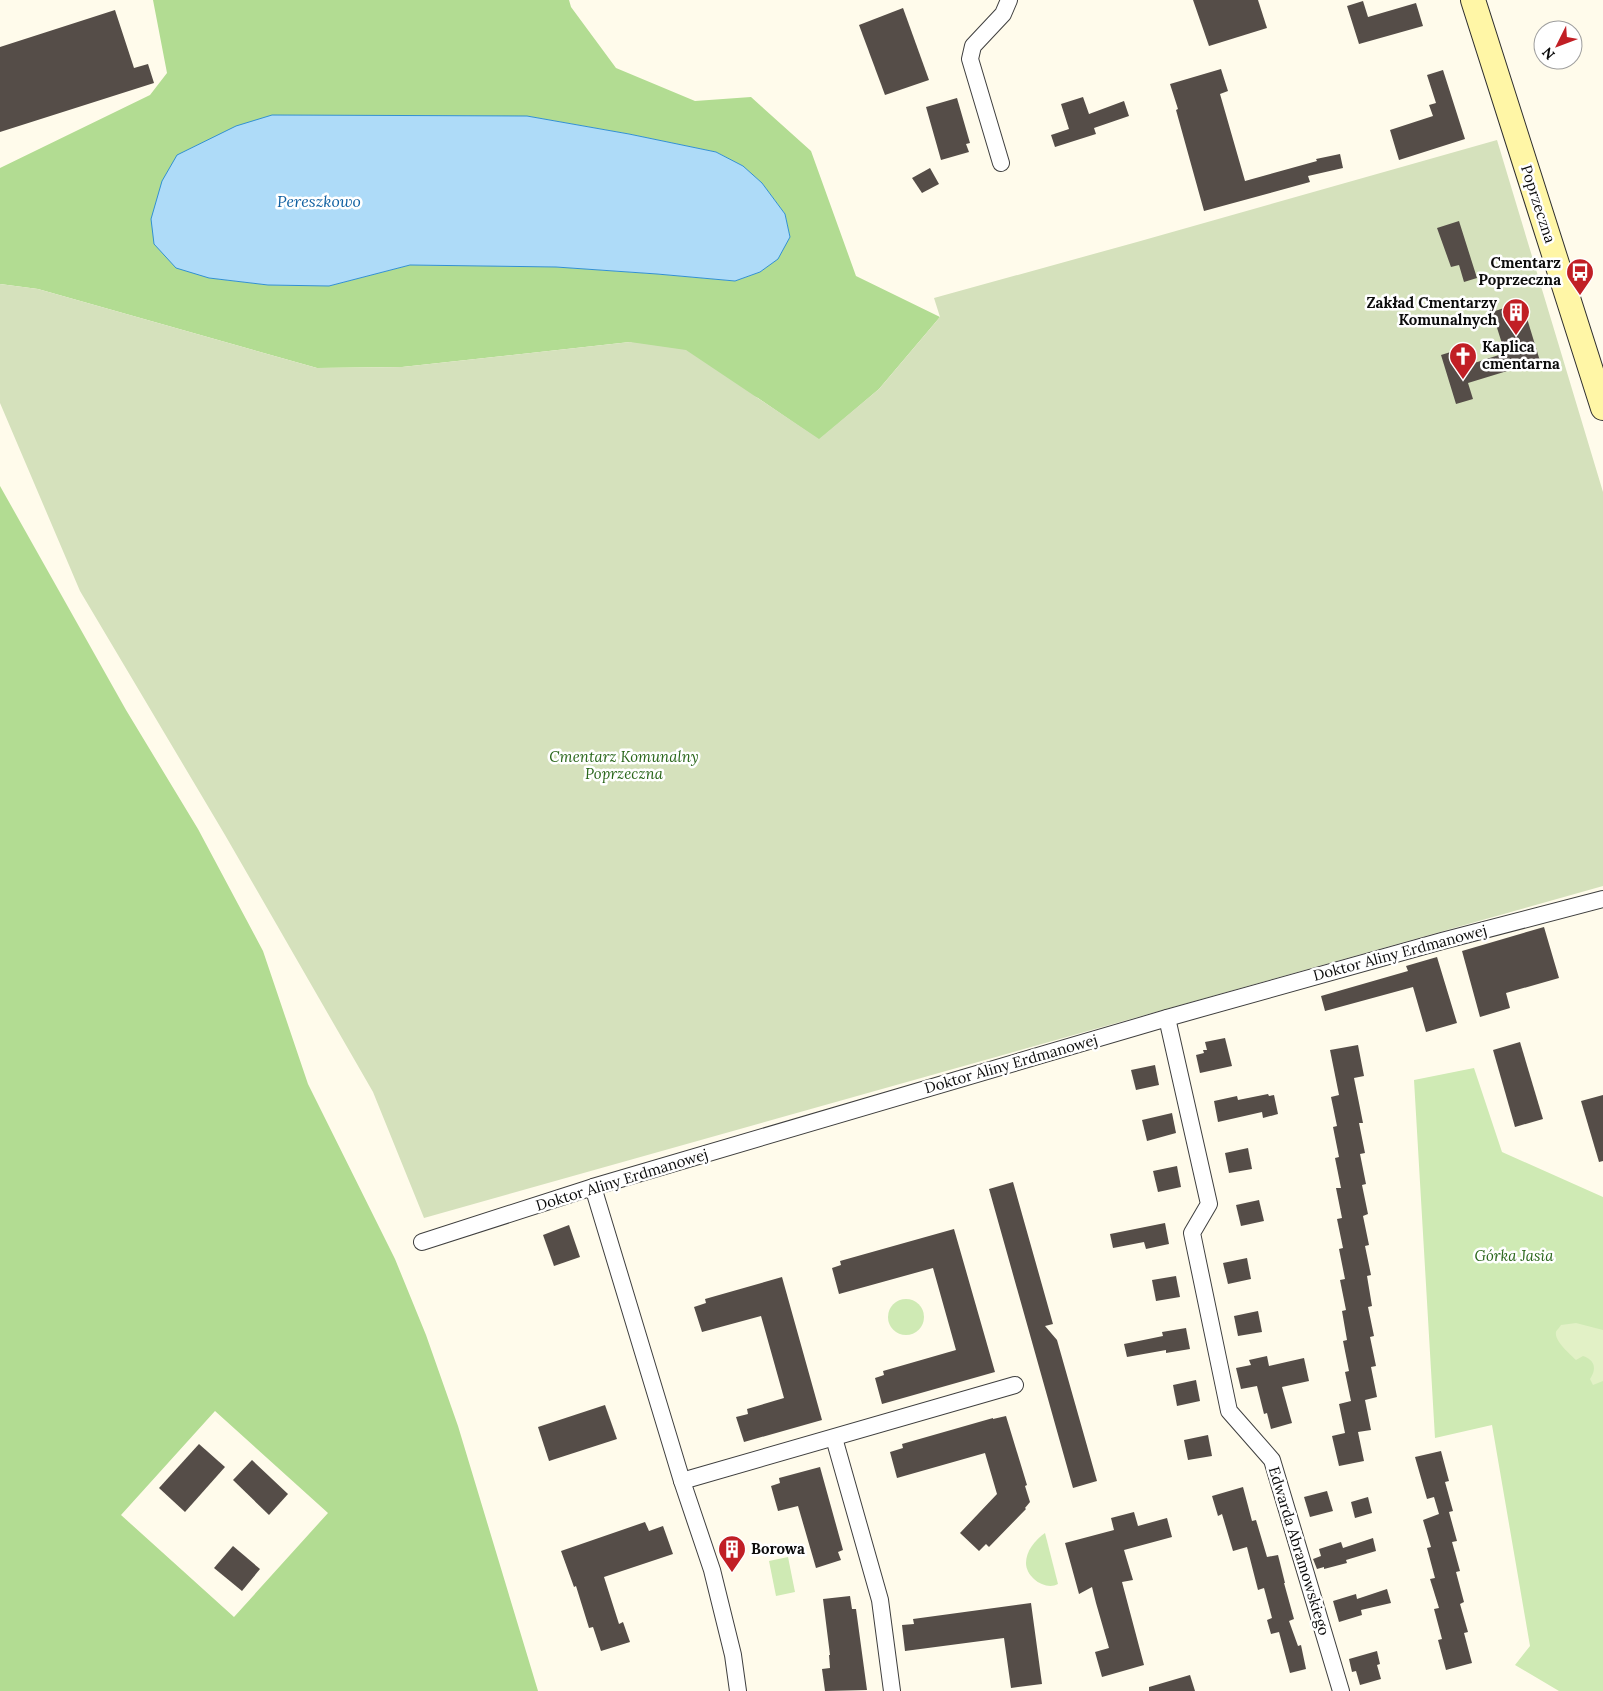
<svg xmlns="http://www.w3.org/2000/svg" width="1603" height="1691" font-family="Lora,serif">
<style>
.green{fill:#cfeab4}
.forest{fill:#b2dc92;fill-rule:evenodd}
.cemetery{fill:#d5e1bc}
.pitch{fill:#e2f1c6}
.water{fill:#aedbf8;stroke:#3290d2}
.building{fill:#554d48}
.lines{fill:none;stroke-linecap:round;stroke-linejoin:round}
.street-casing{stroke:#3f3f3f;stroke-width:18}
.secondary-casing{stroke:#2e2e2e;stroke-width:26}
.street{stroke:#fff;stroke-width:16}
.secondary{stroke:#fff6a6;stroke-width:24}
.labels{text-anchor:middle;stroke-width:5;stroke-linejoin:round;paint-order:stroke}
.street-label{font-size:15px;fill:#0c0c0c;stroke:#fff}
.poi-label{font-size:15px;font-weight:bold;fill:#0c0c0c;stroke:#fff;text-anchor:end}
.park-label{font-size:15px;font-style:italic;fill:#29661a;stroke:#fff}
.water-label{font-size:16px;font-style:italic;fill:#1161a2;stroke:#fff}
</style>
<rect width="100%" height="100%" fill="#fffbeb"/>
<g class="green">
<polygon points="1474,1068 1502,1152 1603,1197 1603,1691 1559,1691 1515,1665 1530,1646 1492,1425 1435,1438 1414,1080"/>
<circle cx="906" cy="1317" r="18"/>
<path d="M1045 1533 1058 1584C1046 1591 1026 1578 1026 1563 1026 1551 1035 1540 1045 1533Z"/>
<polygon points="788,1557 795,1592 776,1596 769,1561"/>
</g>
<g class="forest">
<path d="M153 0H569L571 7 616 68 695 101 751 97 811 151 856 276 940 317 879 389 819 440 758 398 630 342 402 367 317 368 38 289 0 284V168L150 95 167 73ZM272 115 527 116 629 134 716 152 743 166 762 183 785 214 790 237 777 259 760 272 735 281 657 274 556 267 410 265 329 286 268 285 209 278Z"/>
<path d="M0 486 126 710 198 829 263 951 308 1084 395 1259 426 1335 458 1426 538 1691H0ZM215 1411 328 1513 234 1617 121 1515Z"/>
</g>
<polygon class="cemetery" points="1497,140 1603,492 1603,886 424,1218 373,1092 225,835 80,591 0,403 0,284 38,289 317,368 402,367 630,342 686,350 819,439 879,389 940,317 934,298 1137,242"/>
<path class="pitch" d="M1576 1323 1603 1330V1381L1593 1385 1590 1379C1597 1369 1595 1360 1583 1356L1576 1360C1571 1355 1554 1341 1556 1332 1556 1331 1560 1327 1561 1325Z"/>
<polygon class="water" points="272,115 527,116 629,134 716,152 743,166 762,183 785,214 790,237 778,259 760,272 735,281 657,274 556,267 410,265 329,286 268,285 209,278 176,268 154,244 151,219 162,181 177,155 236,126"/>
<g class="building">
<polygon points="1193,0 1258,0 1267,28 1209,46"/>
<polygon points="1363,1 1368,17 1416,3 1423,26 1359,44 1347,6"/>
<polygon points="903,8 929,80 885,95 859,25"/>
<polygon points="115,10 134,68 148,64 154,83 0,132 0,47"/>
<polygon points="1221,69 1228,91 1220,94 1245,181 1317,161 1316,159 1340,154 1343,168 1308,176 1310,182 1204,211 1176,110 1178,109 1170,84"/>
<polygon points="1443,70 1465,139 1399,160 1390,130 1433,116 1429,105 1436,103 1427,75"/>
<polygon points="1083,97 1089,114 1124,101 1129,116 1094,128 1096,134 1055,147 1051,135 1069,129 1061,104"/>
<polygon points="957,98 970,143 966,144 969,152 941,160 926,107"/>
<polygon points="930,168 939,184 922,193 912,178"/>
<polygon points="1459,221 1477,278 1464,282 1459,265 1451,267 1437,228"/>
<polygon points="1522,302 1540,361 1468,383 1473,399 1456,404 1441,355 1457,350 1462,367 1505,353 1492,312"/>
<polygon points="1544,927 1559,978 1506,993 1510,1008 1480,1017 1462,951"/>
<polygon points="1437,957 1457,1023 1426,1032 1413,987 1325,1011 1321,996 1408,971 1406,966"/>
<polygon points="1225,1038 1232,1066 1200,1073 1196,1055 1204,1053 1203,1050 1207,1050 1205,1042"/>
<polygon points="1520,1042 1543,1119 1515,1127 1493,1050"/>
<polygon points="1358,1045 1364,1076 1354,1078 1363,1123 1359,1123 1365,1153 1360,1154 1366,1184 1362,1185 1368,1214 1363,1216 1369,1245 1365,1246 1371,1275 1367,1276 1372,1306 1368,1307 1374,1336 1370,1337 1376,1366 1371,1367 1377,1397 1365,1400 1371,1430 1358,1432 1364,1461 1339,1466 1332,1436 1345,1433 1339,1404 1351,1401 1345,1372 1349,1371 1343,1341 1347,1340 1342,1311 1346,1310 1340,1280 1345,1279 1339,1249 1343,1248 1337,1219 1342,1218 1336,1188 1341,1188 1335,1158 1339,1157 1333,1127 1337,1126 1331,1097 1339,1095 1330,1050"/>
<polygon points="1155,1065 1159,1085 1136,1090 1131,1070"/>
<polygon points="1268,1094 1269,1096 1274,1095 1278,1114 1263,1118 1262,1112 1218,1122 1214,1101 1237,1096 1238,1100"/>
<polygon points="1603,1095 1603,1161 1599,1162 1581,1101"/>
<polygon points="1172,1113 1176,1133 1147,1141 1142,1120"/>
<polygon points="1248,1148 1252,1169 1229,1173 1225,1153"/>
<polygon points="1177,1166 1181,1187 1158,1192 1153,1171"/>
<polygon points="1013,1182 1053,1324 1045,1326 1057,1340 1097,1481 1073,1488 989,1189"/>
<polygon points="1259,1200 1264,1221 1241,1226 1236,1205"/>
<polygon points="1165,1223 1169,1244 1146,1249 1144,1242 1113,1248 1110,1234"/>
<polygon points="569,1225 580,1257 554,1266 543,1235"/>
<polygon points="954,1229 995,1372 882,1404 875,1378 884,1375 883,1371 956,1350 933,1268 839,1294 832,1268 841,1265 840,1261"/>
<polygon points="1247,1258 1251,1279 1228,1284 1223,1263"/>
<polygon points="1176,1276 1180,1297 1156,1301 1152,1280"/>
<polygon points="782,1277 822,1420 744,1442 736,1417 748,1414 747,1409 784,1398 761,1316 702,1332 694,1307 706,1303 705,1299"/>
<polygon points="1258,1311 1262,1332 1238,1336 1234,1316"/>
<polygon points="1186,1328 1190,1349 1166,1353 1166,1350 1127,1357 1124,1344 1163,1336 1162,1332"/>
<polygon points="1267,1356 1269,1366 1304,1358 1309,1381 1282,1387 1292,1423 1271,1429 1267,1413 1264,1414 1257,1386 1241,1389 1236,1368 1251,1365 1249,1360"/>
<polygon points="1196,1380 1200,1401 1177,1406 1173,1385"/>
<polygon points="605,1405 617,1439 549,1461 538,1427"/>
<polygon points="1006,1416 1027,1485 1025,1486 1030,1502 1025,1508 1026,1509 989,1547 986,1544 979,1551 960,1533 997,1494 985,1453 897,1478 890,1452 903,1448 902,1444 993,1418 993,1419"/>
<polygon points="1208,1435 1212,1456 1188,1460 1184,1440"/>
<polygon points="199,1444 225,1467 185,1512 159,1488"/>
<polygon points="1441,1451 1449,1481 1445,1482 1453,1511 1449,1512 1457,1541 1452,1542 1460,1571 1456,1572 1464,1602 1460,1604 1468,1632 1464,1633 1472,1663 1446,1670 1438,1640 1442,1639 1434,1609 1439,1608 1430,1579 1435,1578 1427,1548 1431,1547 1423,1520 1439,1514 1434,1497 1427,1499 1415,1457"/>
<polygon points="252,1460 288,1494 269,1515 233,1480"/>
<polygon points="820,1467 843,1550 838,1552 841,1560 816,1568 798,1506 778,1511 771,1486 780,1483 779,1478"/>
<polygon points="1243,1487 1252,1521 1256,1520 1267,1557 1278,1555 1285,1583 1284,1583 1294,1619 1289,1621 1298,1646 1301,1645 1306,1669 1290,1673 1279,1632 1271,1634 1267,1620 1272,1618 1264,1588 1258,1590 1247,1547 1233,1551 1222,1514 1218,1516 1212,1496"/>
<polygon points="1327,1491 1333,1511 1310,1517 1304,1497"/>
<polygon points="1368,1497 1372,1513 1355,1518 1351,1502"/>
<polygon points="1134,1512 1138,1526 1167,1518 1172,1537 1124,1550 1133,1580 1122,1582 1144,1665 1102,1677 1095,1652 1109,1648 1096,1603 1092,1587 1079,1594 1065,1543 1114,1530 1111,1518"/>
<polygon points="645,1522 649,1531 663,1526 673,1554 604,1577 619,1624 623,1622 630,1642 601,1651 593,1627 589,1628 576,1586 574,1587 561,1551"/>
<polygon points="1373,1538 1376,1551 1346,1560 1347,1563 1324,1569 1324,1567 1317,1569 1313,1559 1321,1556 1319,1549 1341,1542 1343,1548"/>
<polygon points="233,1546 260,1569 242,1591 214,1568"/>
<polygon points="1387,1589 1391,1603 1361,1610 1362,1615 1339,1622 1333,1601 1356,1594 1357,1599"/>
<polygon points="850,1596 852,1609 856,1609 867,1690 825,1691 822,1669 830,1668 829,1655 830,1655 823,1599"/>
<polygon points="1031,1603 1042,1684 1011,1688 1004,1638 905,1651 902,1625 914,1624 913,1619"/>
<polygon points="1377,1651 1380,1664 1377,1665 1381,1679 1360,1685 1356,1671 1352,1672 1349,1659"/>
<polygon points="1190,1675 1195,1691 1149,1691 1149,1687"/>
</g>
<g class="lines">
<g class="street-casing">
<g id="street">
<polyline points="1001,163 970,59 973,46 1003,14 1009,0"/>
<polyline points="1167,1018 1209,1204 1192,1233 1229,1411 1272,1460 1341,1691"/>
<polyline points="593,1187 682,1481 712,1570 733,1655 738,1691"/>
<polyline points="422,1242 593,1187 1167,1018 1442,941 1603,899"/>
<polyline points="834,1438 880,1600 892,1691"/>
<polyline points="682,1481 1015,1385"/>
</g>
</g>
<g class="secondary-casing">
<polyline id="secondary" points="1473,0 1603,408"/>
</g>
<use href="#street" class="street"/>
<use href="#secondary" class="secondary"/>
</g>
<defs>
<g id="bus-pin" transform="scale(1.4375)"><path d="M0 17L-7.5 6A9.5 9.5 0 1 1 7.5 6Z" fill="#c11f25" stroke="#fff"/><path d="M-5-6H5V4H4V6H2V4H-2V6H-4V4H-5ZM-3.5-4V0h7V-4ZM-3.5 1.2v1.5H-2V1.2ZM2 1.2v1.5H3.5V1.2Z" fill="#fff"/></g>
<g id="building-pin" transform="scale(1.4375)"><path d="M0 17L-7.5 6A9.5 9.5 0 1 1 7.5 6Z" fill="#c11f25" stroke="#fff"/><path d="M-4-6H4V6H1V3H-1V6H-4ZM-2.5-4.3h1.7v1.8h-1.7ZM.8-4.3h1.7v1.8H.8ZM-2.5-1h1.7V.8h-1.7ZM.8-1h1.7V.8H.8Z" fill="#fff"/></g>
<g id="church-pin" transform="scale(1.4375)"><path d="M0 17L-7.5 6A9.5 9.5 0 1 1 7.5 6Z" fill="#c11f25" stroke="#fff"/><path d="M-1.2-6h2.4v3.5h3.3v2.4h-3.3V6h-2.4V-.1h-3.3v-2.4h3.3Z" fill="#fff"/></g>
</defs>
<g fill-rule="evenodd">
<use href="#bus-pin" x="1580" y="272"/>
<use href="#building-pin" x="1516" y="312"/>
<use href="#church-pin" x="1463" y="356"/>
<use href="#building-pin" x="732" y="1549"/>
</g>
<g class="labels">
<g class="street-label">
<text transform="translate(1538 204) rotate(72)" y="5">Poprzeczna</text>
<text transform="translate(1400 953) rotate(-15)" y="5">Doktor Aliny Erdmanowej</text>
<text transform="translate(1011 1064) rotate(-16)" y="5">Doktor Aliny Erdmanowej</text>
<text transform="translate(622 1180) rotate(-17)" y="5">Doktor Aliny Erdmanowej</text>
<text transform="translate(1299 1551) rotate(73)" y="5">Edwarda Abramowskiego</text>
</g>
<g class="poi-label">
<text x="1561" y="268">Cmentarz<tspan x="1561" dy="17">Poprzeczna</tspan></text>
<text x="1497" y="308">Zakład Cmentarzy<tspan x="1497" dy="17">Komunalnych</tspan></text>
<text x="1482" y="352" text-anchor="start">Kaplica<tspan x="1482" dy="17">cmentarna</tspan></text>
<text x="751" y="1554" text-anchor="start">Borowa</text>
</g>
<g class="park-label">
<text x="624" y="762">Cmentarz Komunalny<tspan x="624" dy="17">Poprzeczna</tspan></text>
<text x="1514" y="1261">Górka Jasia</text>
</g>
<g class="water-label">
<text x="319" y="207">Pereszkowo</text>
</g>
</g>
<g transform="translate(1558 45) rotate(228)"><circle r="24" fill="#ffffff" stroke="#9e9e9e"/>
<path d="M0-4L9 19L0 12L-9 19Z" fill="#c11f25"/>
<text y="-8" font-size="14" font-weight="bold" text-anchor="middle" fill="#0c0c0c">N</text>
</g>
</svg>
